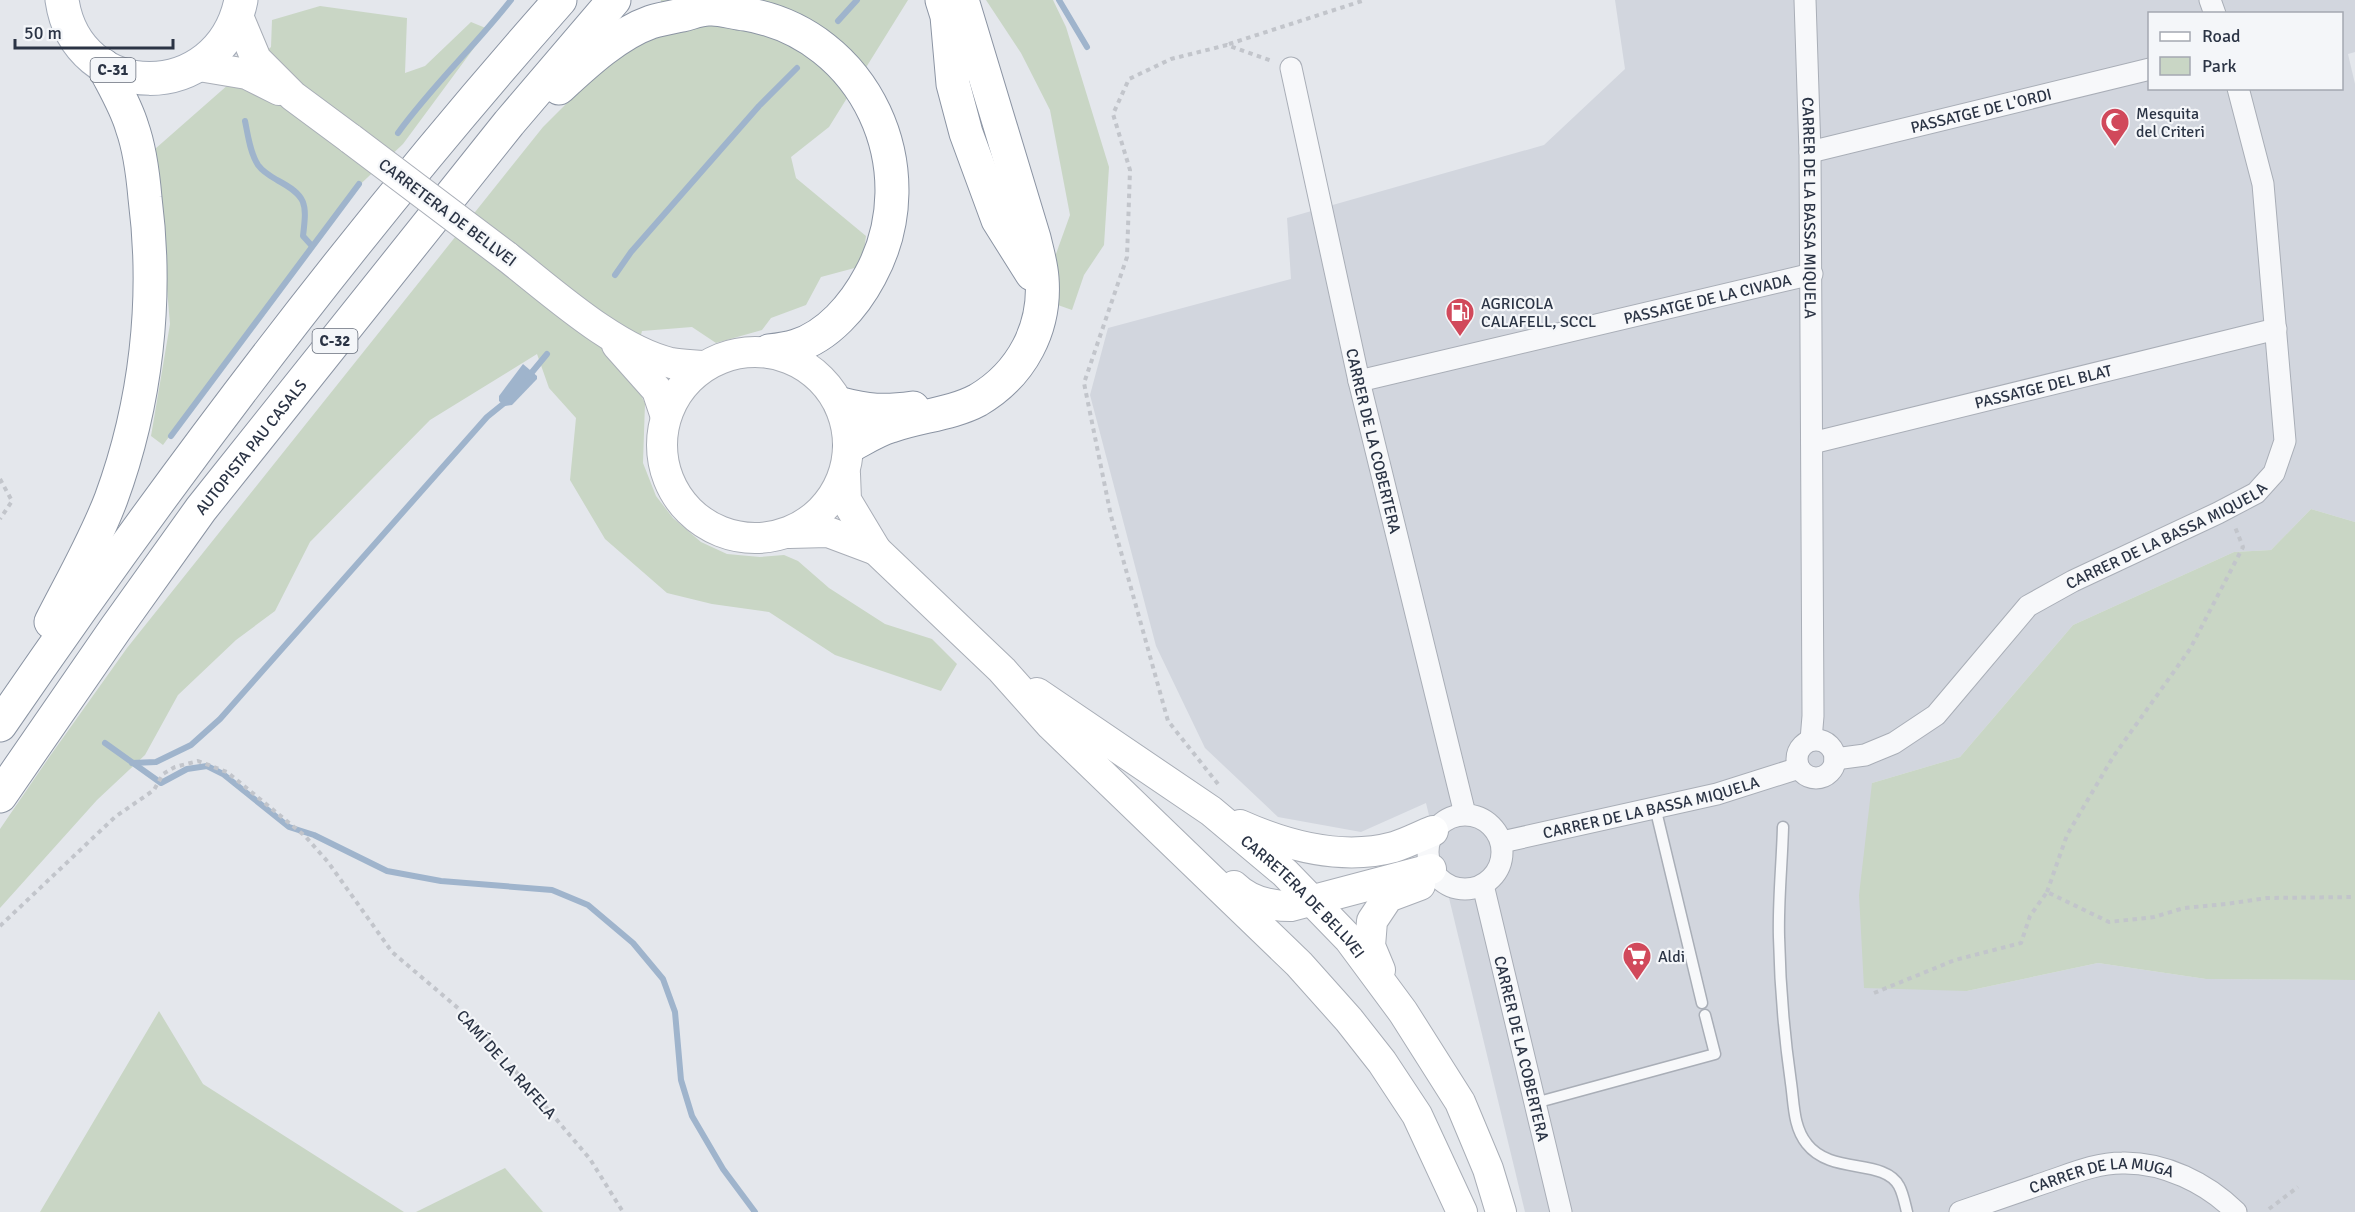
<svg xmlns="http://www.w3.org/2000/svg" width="2355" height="1212" font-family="Signika,sans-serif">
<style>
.built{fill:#d2d6de;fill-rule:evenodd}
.green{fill:#c9d6c5}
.water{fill:#9fb4cc}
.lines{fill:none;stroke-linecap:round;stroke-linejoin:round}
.stream{stroke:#9fb4cc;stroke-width:6}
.lane-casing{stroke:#a9aeb7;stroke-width:13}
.street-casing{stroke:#a9aeb7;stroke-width:23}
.secondary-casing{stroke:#a9aeb7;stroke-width:32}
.primary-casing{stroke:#a3abb8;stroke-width:35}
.highway-casing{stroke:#8b94a3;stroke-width:35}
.path{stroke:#c2c5cb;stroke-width:4;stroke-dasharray:4.5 4.5;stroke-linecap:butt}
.lane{stroke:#f7f8fa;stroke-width:10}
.street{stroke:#f7f8fa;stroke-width:21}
.secondary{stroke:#fff;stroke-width:30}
.primary{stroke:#fff;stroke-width:33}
.highway{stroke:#fff;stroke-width:33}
.secondary-bridge-casing{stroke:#a9aeb7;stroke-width:32;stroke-linecap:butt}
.secondary-bridge{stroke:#fff;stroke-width:30}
.labels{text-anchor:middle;stroke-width:4.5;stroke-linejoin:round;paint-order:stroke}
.shield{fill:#f4f6f9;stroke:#676e7b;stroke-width:1.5}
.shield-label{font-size:15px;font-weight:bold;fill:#2b3445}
.street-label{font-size:16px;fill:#2b3445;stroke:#f4f6f9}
.poi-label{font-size:16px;fill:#2b3445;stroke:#f4f6f9;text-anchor:start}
</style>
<rect width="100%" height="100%" fill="#e4e7ec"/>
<path class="built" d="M1615 0H2355V52L2348 54 2355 84V522L2311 509 2271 550 2234 552 2073 625 1960 757 1872 783 1967 991 2098 963 2206 979 2355 980V1212H1525L1426 803 1361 832 1278 817 1205 748 1156 646 1090 395 1108 328 1291 279 1287 218 1544 145 1625 69ZM2150 14H2342V88H2150Z"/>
<g class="green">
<polygon points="661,0 908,0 829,127 791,157 796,178 866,236 862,266 821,277 806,305 771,318 762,330 716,343 692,327 642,331 630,375 645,403 643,463 656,496 673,518 701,542 727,554 760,557 784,555 798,561 829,588 885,624 932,639 957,664 941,691 835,655 769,612 712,604 667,593 605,539 570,480 576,418 549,388 537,354 430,420 310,542 275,611 236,640 178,695 145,755 97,800 0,908 0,829 50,756 127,648 543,127 586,84 625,51 657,36"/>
<polygon points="986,0 1053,0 1066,27 1109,167 1104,245 1084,275 1072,310 1055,304 1052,265 1070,215 1050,110 1021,53"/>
<polygon points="320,6 407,18 405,73 425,66 471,22 488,29 403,144 350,194 241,338 163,445 151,436 170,324 155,149 271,47 272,20"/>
<polygon points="2311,509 2355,522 2355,980 2206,979 2098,963 1967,991 1864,988 1859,895 1872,783 1960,757 2073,625 2234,552 2271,550"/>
<polygon points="159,1011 203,1084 404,1212 40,1212"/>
<polygon points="505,1168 543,1212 416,1212"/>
</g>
<polygon class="water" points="523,364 537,376 537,379 512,405 505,406 499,401 499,396"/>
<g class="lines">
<g class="stream">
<polyline points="1059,0 1087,47"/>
<polyline points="838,21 857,0"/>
<path d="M245 121C248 135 250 153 258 165 263 172 270 176 277 180 307 196 307 203 303 236L312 246"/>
<path d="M398 133C432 86 475 46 511 0"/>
<polyline points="615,275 631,252 759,106 797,68"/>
<polyline points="528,377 547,354"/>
<polyline points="171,436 359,184"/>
<polyline points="105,743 161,783 187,769 207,766 223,774 289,827 314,835 387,871 441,881 552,890 588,905 633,943 663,979 675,1012 681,1080 692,1116 723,1169 755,1212"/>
<polyline points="132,763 156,762 191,745 220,719 487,417 508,400"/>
</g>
<g class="lane-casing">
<g id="lane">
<polyline points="1655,807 1702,1003"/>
<path d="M1783 827C1782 864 1778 901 1779 937 1780 986 1784 1034 1791 1083 1794 1103 1793 1127 1807 1144 1831 1175 1884 1158 1899 1186 1903 1193 1905 1204 1907 1212"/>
<polyline points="1535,1103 1715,1054 1705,1015"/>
</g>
</g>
<g class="street-casing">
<g id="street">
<path id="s1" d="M1805 0 1810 152 1813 716 1811 740"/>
<polyline points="2210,0 2215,14"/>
<path id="s2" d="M1291 68 1359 381 1465 814"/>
<path id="s3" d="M1810 152 2150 69"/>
<path id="s4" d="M1359 381 1812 274"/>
<path id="s5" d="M1812 443 2276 329"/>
<circle cx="1816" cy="759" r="19"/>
<path id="s6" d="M1835 759 1865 755 1894 743 1936 715 2028 606 2073 581 2218 513 2256 493 2274 473 2285 441 2263 184 2238 88"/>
<circle cx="1465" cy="852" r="37"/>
<path id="s7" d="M1502 842 1717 794 1799 768"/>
<path id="s8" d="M1483 885 1561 1212"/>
<path id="s9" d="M1960 1212C1989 1202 2018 1192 2047 1182 2071 1174 2096 1163 2122 1163 2164 1162 2207 1183 2236 1212"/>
</g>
</g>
<g class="secondary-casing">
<g id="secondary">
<polyline points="238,16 256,59 293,96 351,139"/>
<polyline points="199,66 247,74 279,90"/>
<path d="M506 256C551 291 615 350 671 363 681 365 692 365 703 366"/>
<polyline points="617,345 657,390 665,414"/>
<circle cx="755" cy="445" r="93"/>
<polyline points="845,474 846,500 876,550 1002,670 1051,725 1299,964 1349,1020 1382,1062 1417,1115 1462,1212"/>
<polyline points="789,533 828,532 876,550"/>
<path id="s10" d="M1037 693 1211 811 1285 873 1349 939 1403 1012 1460 1102 1488 1169 1501 1212"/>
<path d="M1240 825C1287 846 1342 861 1394 847 1407 843 1420 836 1433 831"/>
<path d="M1234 886C1250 902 1270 906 1291 906L1431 869"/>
<polyline points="1380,970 1370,946 1372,921 1388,897 1420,885"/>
</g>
</g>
<g class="primary-casing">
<path id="primary" d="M62 0C77 104 220 105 241 0"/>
</g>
<g class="highway-casing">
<g id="highway">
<polyline points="942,0 947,16 953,84 966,133 998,220 1032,274"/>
<path d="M559 88C585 64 617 34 651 22 661 19 672 17 682 15 691 13 700 9 709 9 720 8 733 13 745 14 866 34 928 170 870 276 854 306 828 336 796 346 787 349 778 350 769 351"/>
<path d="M841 404C867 411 885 412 913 408"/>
<path d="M850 446C863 439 877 430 891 426 919 416 952 414 978 400 1022 374 1046 328 1042 278 1041 264 1037 251 1034 238L962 0"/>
<path d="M51 622C72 581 95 541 111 499 146 404 158 299 145 198 143 175 140 149 132 127 126 106 113 85 103 65"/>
<path d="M0 725C173 473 358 228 560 0"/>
<path id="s11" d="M0 796 116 628 201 509 509 123 614 0"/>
</g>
</g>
<g class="path">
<polyline points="1229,44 1365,0"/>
<polyline points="0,479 12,501 0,519"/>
<polyline points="1218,784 1168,721 1111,516 1084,383 1127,257 1130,170 1113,114 1129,79 1171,59 1227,45 1272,61"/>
<polyline points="2047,892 2067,835 2113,757 2190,649 2243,547 2235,527"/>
<polyline points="0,926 115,817 154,790 163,774 175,767 198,761 227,772 305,836 328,862 392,952 472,1020 590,1159 623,1212"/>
<polyline points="1874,993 1955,960 2021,943 2030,916 2047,892 2109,922 2154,917 2184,908 2226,904 2267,898 2355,897"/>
<polyline points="2269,1209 2298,1187"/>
</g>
<use href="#lane" class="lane"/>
<use href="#street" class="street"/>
<use href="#secondary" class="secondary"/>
<use href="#primary" class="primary"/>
<use href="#highway" class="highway"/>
<g class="secondary-bridge-casing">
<polyline id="secondary-bridge" points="351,139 506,256"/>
</g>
<use href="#secondary-bridge" class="secondary-bridge"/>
</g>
<defs>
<g id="mosque-pin" transform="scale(1.5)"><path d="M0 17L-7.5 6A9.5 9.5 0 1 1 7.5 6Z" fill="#d1495b" stroke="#f4f6f9"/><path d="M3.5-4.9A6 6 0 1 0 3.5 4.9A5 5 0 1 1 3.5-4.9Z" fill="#fff"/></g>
<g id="fuel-pin" transform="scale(1.5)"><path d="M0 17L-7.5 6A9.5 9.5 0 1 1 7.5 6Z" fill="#d1495b" stroke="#f4f6f9"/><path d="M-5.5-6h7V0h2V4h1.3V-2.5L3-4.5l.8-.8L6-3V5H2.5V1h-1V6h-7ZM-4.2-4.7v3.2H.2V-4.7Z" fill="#fff"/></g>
<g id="supermarket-pin" transform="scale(1.5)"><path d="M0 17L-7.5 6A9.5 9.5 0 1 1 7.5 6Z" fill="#d1495b" stroke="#f4f6f9"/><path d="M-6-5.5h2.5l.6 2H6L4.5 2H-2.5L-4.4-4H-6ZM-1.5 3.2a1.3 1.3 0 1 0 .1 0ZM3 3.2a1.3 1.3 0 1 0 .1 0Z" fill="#fff"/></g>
</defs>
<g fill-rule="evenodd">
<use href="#mosque-pin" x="2115" y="122"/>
<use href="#fuel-pin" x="1460" y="312"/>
<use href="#supermarket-pin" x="1637" y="956"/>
</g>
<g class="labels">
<g class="shield">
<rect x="90.5" y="58" width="45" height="24" rx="4.5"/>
<rect x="312.5" y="329" width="45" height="24" rx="4.5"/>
</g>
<g class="shield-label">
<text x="113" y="75">C-31</text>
<text x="335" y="346">C-32</text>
</g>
<g class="street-label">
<text dy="6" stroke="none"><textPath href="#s3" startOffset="176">PASSATGE DE L'ORDI</textPath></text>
<text dy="6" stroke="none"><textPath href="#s1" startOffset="208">CARRER DE LA BASSA MIQUELA</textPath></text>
<text transform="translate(448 212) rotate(37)" y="6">CARRETERA DE BELLVEI</text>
<text dy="6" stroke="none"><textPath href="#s4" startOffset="358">PASSATGE DE LA CIVADA</textPath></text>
<text dy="6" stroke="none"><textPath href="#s5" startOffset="238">PASSATGE DEL BLAT</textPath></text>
<text dy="6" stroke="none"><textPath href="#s2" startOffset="382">CARRER DE LA COBERTERA</textPath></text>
<text dy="6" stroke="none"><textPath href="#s11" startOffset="430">AUTOPISTA PAU CASALS</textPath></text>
<text dy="6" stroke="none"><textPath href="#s6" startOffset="410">CARRER DE LA BASSA MIQUELA</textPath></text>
<text dy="6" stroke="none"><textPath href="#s7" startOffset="153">CARRER DE LA BASSA MIQUELA</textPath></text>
<text dy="6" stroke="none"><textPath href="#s10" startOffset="336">CARRETERA DE BELLVEI</textPath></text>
<text dy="6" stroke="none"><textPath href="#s8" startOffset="168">CARRER DE LA COBERTERA</textPath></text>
<text transform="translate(507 1064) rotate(48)" y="6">CAMÍ DE LA RAFELA</text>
<text dy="6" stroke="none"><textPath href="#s9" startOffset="148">CARRER DE LA MUGA</textPath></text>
</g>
<g class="poi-label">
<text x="2136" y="119">Mesquita<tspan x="2136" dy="18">del Criteri</tspan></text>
<text x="1481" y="309">AGRICOLA<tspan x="1481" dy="18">CALAFELL, SCCL</tspan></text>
<text x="1658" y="962">Aldi</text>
</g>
</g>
<rect x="2148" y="12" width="195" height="78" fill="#f4f6f9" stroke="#a4a8b1" stroke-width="1.5"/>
<rect x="2160" y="32" width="30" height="9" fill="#ffffff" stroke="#a4a8b1" stroke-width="1.5"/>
<text x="2202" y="42" font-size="18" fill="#2b3445">Road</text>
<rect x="2160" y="57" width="30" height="18" fill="#c9d6c5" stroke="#a4a8b1" stroke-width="1.5"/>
<text x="2202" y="72" font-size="18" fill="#2b3445">Park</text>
<path d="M15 39v9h158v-9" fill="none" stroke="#2b3445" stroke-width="3"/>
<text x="24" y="39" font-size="18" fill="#2b3445" stroke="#f4f6f9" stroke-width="4.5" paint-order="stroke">50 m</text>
</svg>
